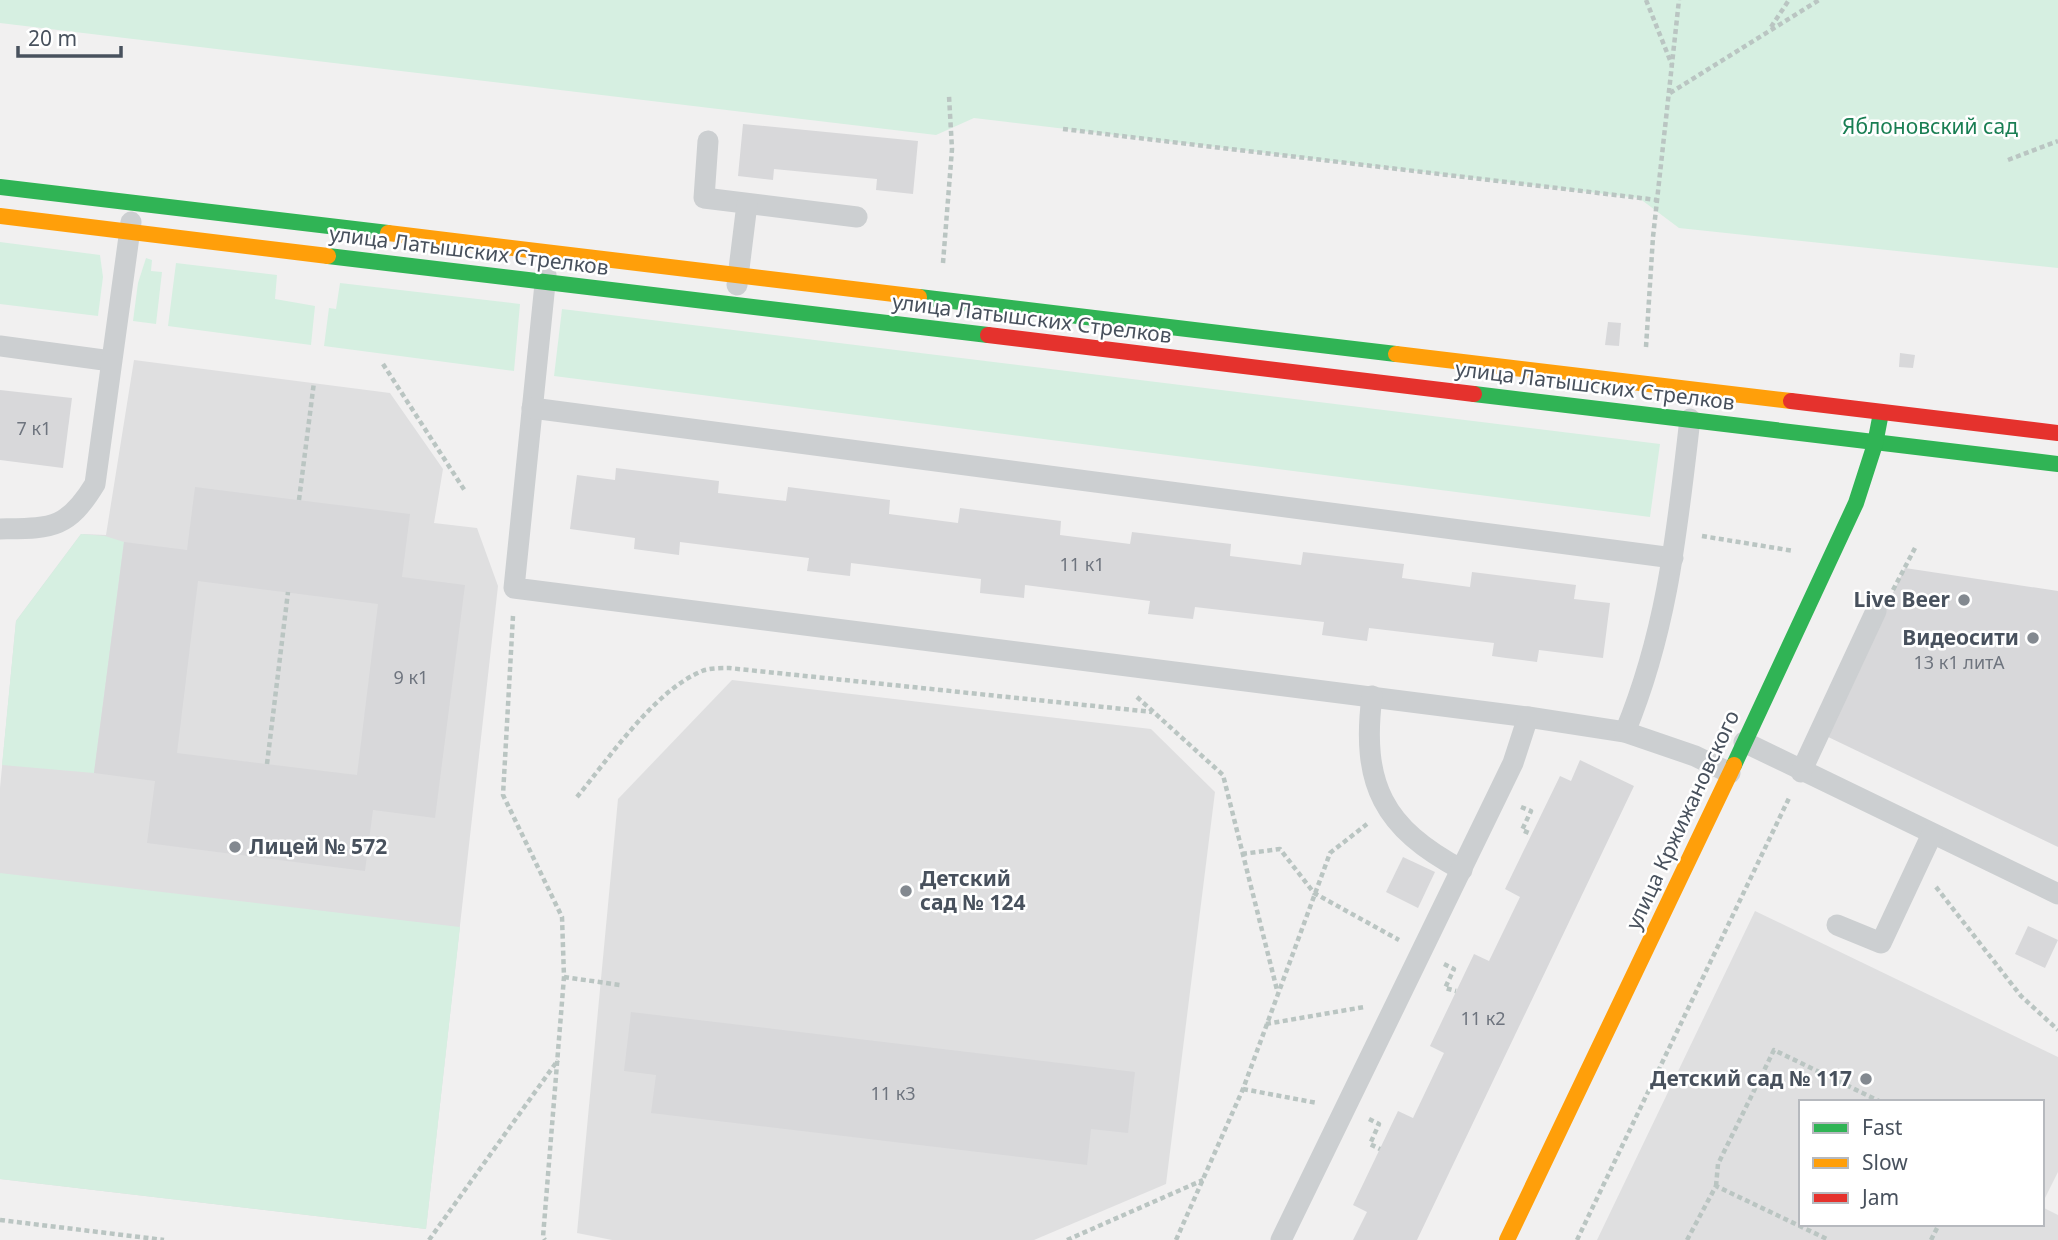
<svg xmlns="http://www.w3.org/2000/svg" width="2058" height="1240" font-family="'Noto Sans',sans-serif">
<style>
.education{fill:#dfdfe0}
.green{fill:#d6efe1}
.building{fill:#d8d8da;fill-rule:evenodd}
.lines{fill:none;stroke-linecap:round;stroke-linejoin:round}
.path{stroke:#bac5c2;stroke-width:4.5;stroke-dasharray:5 3.5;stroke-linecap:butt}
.lane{stroke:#cccfd1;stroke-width:21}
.fast{stroke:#30b455;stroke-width:16}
.slow{stroke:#ff9f0a;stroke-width:16}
.jam{stroke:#e5322d;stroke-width:16}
.poi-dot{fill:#838990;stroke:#fff;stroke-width:2.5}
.labels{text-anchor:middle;stroke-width:5;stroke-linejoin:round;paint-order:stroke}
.number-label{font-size:18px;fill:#6e747e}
.park-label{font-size:21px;fill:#197e53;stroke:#fff}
.street-label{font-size:21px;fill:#48515d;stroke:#fff}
.poi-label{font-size:21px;font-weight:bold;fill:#48515d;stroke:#fff;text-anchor:end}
</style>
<rect width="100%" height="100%" fill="#f1f0f0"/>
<g class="education">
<polygon points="134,360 390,393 443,469 434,523 477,528 498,586 426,1229 0,1179 0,788 16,621 81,534 106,535"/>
<polygon points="732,680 1151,729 1215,792 1166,1184 1034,1240 612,1240 577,1233 618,799"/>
<polygon points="1755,911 2058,1057 2058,1172 2042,1204 2042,1102 1801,1102 1801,1224 2042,1224 2042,1207 2058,1215 2058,1240 1597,1240"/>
</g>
<g class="green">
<polygon points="0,0 2058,0 2058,268 1679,228 1639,198 974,118 936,135 0,23"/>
<polygon points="0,242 100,255 103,277 98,316 0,304"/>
<polygon points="146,258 152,260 151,271 162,272 156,324 133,321 138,283"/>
<polygon points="176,263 277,275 275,299 315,306 311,345 168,326"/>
<polygon points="340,283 520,304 514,371 324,346 329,308 336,309"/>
<polygon points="562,309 1660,444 1650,517 554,376"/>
<polygon points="81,534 105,536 124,542 94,773 2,765 16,621"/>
<polygon points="0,873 460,927 426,1229 0,1179"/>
</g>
<g class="building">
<polygon points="743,124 918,141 913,194 876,190 877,179 774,169 773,180 738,176"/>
<polygon points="1608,322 1621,323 1619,346 1605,345"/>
<polygon points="1900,353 1915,355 1913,368 1899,367"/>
<polygon points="0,390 72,398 63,468 0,460"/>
<polygon points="616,468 719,481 718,493 786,501 788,487 890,500 889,514 958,523 960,508 1061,521 1060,535 1130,544 1132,532 1231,544 1230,556 1301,565 1303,552 1404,564 1402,578 1470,587 1472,572 1576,585 1574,599 1610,603 1603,658 1539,650 1537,662 1506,658 1492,656 1494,643 1369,628 1367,641 1322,635 1324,622 1195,607 1193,619 1148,614 1150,601 1025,585 1024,598 980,593 981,579 851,563 850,576 807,571 809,558 680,542 679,555 634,549 635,538 570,529 577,475 615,480"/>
<path d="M195 487 410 514 402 577 465 585 435 818 373 810 365 871 147 843 155 781 94 773 124 542 187 550ZM198 581 378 604 357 775 177 753Z"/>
<polygon points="1905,568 2058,591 2058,847 1824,735"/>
<polygon points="1580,760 1634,786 1417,1240 1353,1240 1367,1212 1353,1205 1398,1111 1413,1118 1444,1053 1430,1046 1474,954 1489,961 1520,897 1505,889 1560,776 1571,781"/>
<polygon points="1403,857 1435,872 1418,908 1386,892"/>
<polygon points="2028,926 2058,940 2045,968 2015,954"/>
<polygon points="631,1012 1135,1072 1128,1133 1091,1129 1087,1165 651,1113 656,1075 624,1071"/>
</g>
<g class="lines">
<g class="path">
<polyline points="1646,0 1672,65"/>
<polyline points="1771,27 1789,0"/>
<polyline points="1670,93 1819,0"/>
<polyline points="1063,129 1657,200"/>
<polyline points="2008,160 2058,141"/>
<polyline points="943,263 952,149 949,96"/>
<polyline points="1646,347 1653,237 1679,0"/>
<polyline points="383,364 465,491"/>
<polyline points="299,500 314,382"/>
<polyline points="1702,536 1794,551"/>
<polyline points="1893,590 1915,548"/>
<polyline points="513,616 503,795 562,917 564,977 543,1237 545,1240"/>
<polyline points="1137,697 1223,775 1277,990"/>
<polyline points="267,764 288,592"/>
<path d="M577 797C610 757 654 691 702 671 710 668 721 668 729 668L1152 712"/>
<polyline points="1521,807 1531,811 1522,830 1531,834"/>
<polyline points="1242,854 1280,849 1314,893 1399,940"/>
<polyline points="1936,887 2021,996 2058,1030"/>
<polyline points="1444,964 1454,969 1445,988 1456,991"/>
<polyline points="564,977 620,985"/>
<polyline points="1266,1024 1364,1007"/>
<polyline points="1243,1089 1317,1103"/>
<polyline points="1369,1119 1379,1124 1370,1144 1380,1149"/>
<polyline points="1716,1186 1718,1164 1774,1050 1881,1102"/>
<polyline points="0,1220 164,1240"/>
<polyline points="429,1240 558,1060"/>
<polyline points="1067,1240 1203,1180"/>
<polyline points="1176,1240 1243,1089 1330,853 1367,824"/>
<polyline points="1577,1240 1790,796"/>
<polyline points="1687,1240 1716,1186 1829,1240"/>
<polyline points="1931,1240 1939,1224"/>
</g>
<g class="lane">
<polyline points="708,141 704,198 857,217"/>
<polyline points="546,274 514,588 1528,717 1625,732 1695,756 1730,773"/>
<polyline points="737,285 747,204"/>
<polyline points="0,346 111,361"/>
<polyline points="532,408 1673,558"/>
<path d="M0 529C51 528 67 530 95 484L131 222"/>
<path d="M1372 696C1361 784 1383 828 1462 870"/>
<path d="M1625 732C1668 628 1677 530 1690 419"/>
<polyline points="1744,742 2058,894"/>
<polyline points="1801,772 1876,611"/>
<polyline points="1837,925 1881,943 1932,834"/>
<polyline points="1281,1240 1497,796 1513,763 1528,717"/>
</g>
<g class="fast">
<polyline points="0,187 388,233"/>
<polyline points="328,256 988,335"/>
<polyline points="919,297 1396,354"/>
<polyline points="1474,394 2058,464"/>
<polyline points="1734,765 1856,503 1875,444 1880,418"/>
</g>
<g class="slow">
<polyline points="0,216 328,256"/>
<polyline points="388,233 919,297"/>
<polyline points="1396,354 1791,401"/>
<polyline points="1507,1240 1734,765"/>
</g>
<g class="jam">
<polyline points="988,335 1474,394"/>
<polyline points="1791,401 2058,433"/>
</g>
</g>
<g class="poi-dot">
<circle cx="1964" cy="600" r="7"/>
<circle cx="2033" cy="638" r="7"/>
<circle cx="235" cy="847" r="7"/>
<circle cx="906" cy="891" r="7"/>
<circle cx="1866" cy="1079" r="7"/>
</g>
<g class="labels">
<g class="number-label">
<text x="34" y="435">7 к1</text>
<text x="1082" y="571">11 к1</text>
<text x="1959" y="669">13 к1 литА</text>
<text x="411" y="684">9 к1</text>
<text x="1483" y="1025">11 к2</text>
<text x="893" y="1100">11 к3</text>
</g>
<g class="park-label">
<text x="1930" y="134">Яблоновский сад</text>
</g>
<g class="street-label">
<text transform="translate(469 251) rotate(7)" y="7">улица Латышских Стрелков</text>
<text transform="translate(1032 319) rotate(7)" y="7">улица Латышских Стрелков</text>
<text transform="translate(1595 386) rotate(7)" y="7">улица Латышских Стрелков</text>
<text transform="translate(1683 820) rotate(-65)" y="7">улица Кржижановского</text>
</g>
<g class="poi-label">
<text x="1950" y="607">Live Beer</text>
<text x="2019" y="645">Видеосити</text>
<text x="249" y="854" text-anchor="start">Лицей № 572</text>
<text x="920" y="886" text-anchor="start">Детский<tspan x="920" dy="24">сад № 124</tspan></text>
<text x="1852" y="1086">Детский сад № 117</text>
</g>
</g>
<rect x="1799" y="1100" width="245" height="126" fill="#ffffff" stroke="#b6b9be" stroke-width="2"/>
<rect x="1813" y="1123" width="35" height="10" fill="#30b455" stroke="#b6b9be" stroke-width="2"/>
<text x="1862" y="1135" font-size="21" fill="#48515d">Fast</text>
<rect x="1813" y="1158" width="35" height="10" fill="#ff9f0a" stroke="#b6b9be" stroke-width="2"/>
<text x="1862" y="1170" font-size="21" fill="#48515d">Slow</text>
<rect x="1813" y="1193" width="35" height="10" fill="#e5322d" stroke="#b6b9be" stroke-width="2"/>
<text x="1862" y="1205" font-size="21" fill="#48515d">Jam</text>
<path d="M18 46v10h103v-10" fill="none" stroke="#48515d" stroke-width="3.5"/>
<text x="28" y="46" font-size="21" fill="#48515d" stroke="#ffffff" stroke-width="5" paint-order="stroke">20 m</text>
</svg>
